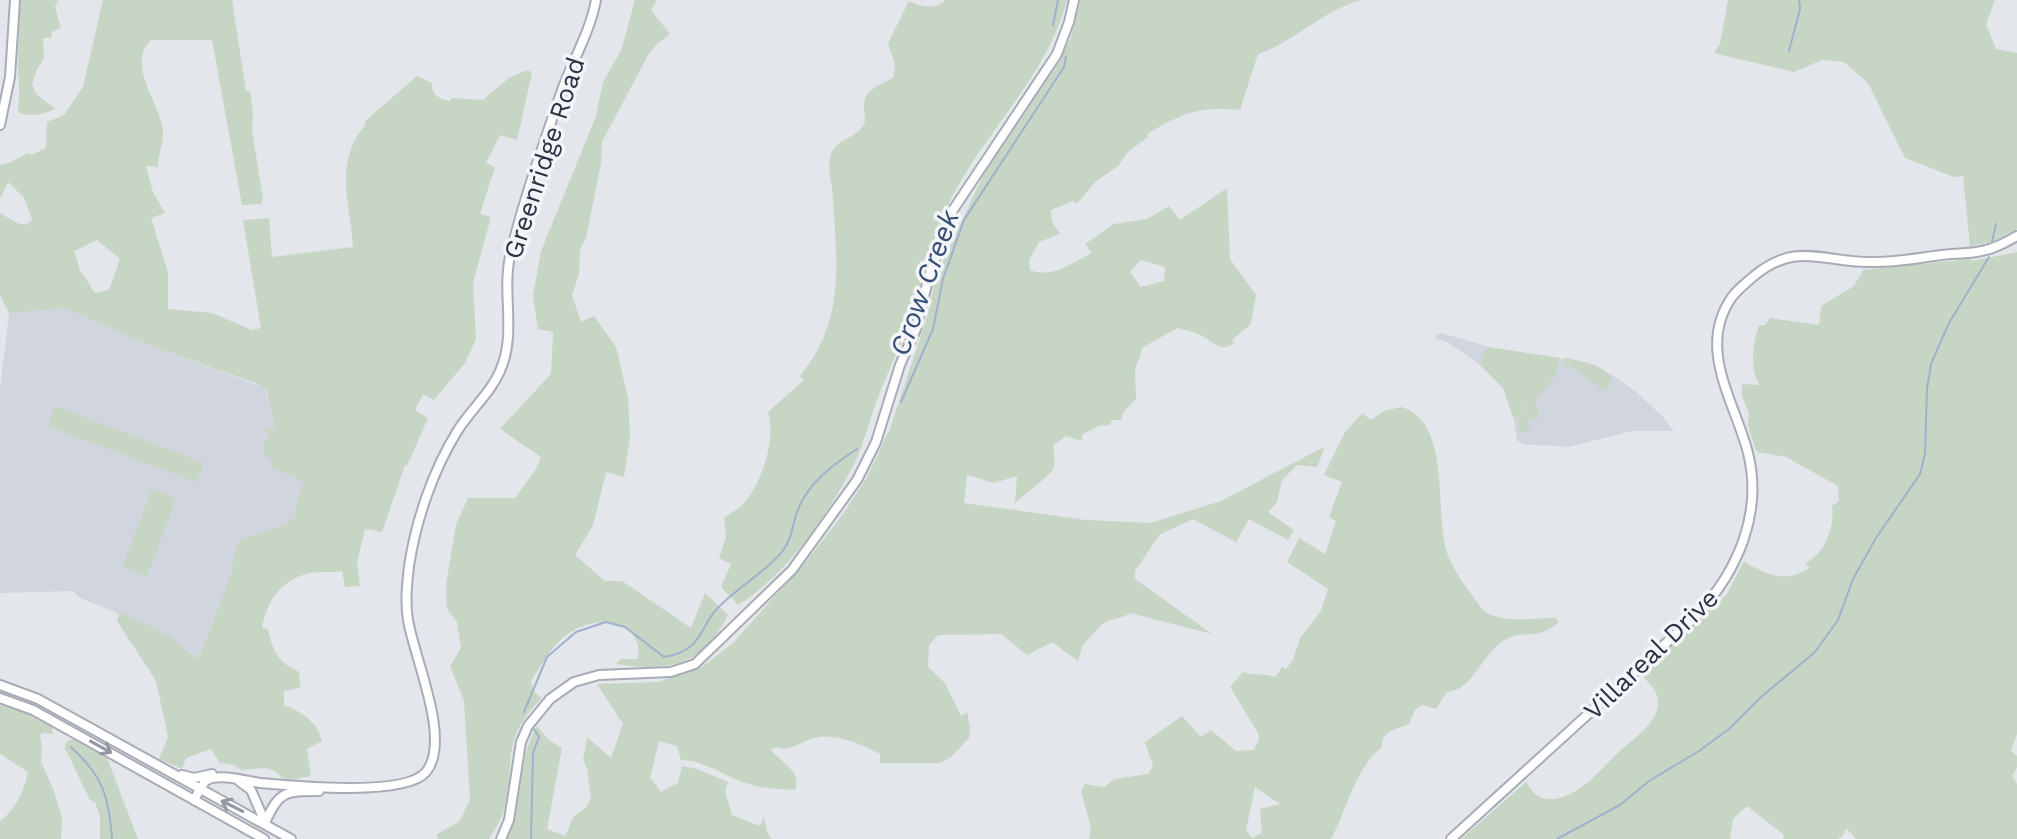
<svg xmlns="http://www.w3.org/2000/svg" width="2017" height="839" font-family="'Work Sans',sans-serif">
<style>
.built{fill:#d1d5dd}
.green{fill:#c7d5c4;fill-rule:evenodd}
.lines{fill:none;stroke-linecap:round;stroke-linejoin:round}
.stream{stroke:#9fb1cb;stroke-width:2}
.secondary-casing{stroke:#a8acb6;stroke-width:12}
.secondary{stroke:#fff;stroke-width:8}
.oneway{stroke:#9598a2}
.labels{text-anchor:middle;stroke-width:7;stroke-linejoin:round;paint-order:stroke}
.street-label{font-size:26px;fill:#2b3244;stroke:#f3f5f8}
.water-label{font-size:28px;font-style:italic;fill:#354e77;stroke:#f3f5f8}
</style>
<rect width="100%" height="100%" fill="#e3e6eb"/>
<g class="built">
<polygon points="65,307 154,347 263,387 307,481 295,518 287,527 244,543 199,658 151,627 80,598 73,591 0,593 0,389 9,313"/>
<polygon points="1441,333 1497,349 1588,363 1617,378 1636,392 1662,416 1674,431 1632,431 1568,447 1522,444 1517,440 1513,414 1503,388 1488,371 1465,354 1445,341 1436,339 1436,335"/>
</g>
<g class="green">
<path d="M20 0H58L55 7 61 28 52 32 51 38H43L44 59 37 69 32 85 37 95 55 109C44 114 30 118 18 112 18 104 20 95 19 86 17 57 19 29 20 0Z"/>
<path d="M103 0H232L246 91H250L253 111 252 130 263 199 261 204 242 205 212 40H151C125 65 161 104 163 130 164 141 158 155 158 167L146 166 153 192 165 213 151 218 168 272V309L212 313 252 330 261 328 243 220 269 218 272 257 353 247C350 200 333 164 366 124L364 122 417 76 432 83C431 95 439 98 449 101L452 98 483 100 510 77 528 70 532 73 517 140 500 135 486 163 495 167 480 214 491 217 473 283 476 339 465 363 434 400 423 394 415 410 428 418 407 466 405 465 382 532 365 529 357 562 360 586 345 587 342 571C333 573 321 571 310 573 282 579 266 601 262 628L268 629C273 652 278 662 299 672L300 688 284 691V705C300 711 318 722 322 741L307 749 311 776 292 780 282 778C270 763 258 770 241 770L235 765 220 763 211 749 186 758 182 769 159 759 168 737 156 681 117 621 120 613C138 620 157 628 173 639 182 646 188 654 199 658L234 567 232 562 240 540 286 524 296 516V505L304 482 273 468 271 465 272 460 263 454 264 443 270 435 264 431 275 427 267 392 258 384 154 347 65 308 9 313 0 295V213L17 223 25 225 32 220 24 198 8 182 0 199V165L12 162 27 153 31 155 46 148 47 122 64 115 83 87ZM97 240 120 259 109 290 95 293 80 270 74 251Z"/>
<path d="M635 0H657L651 10 670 34 655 46 647 57 602 142 601 164 586 237 580 250 579 274 572 295 581 322 594 316 616 347 628 398 630 437 624 477 606 472 593 525 575 555 605 581H622L691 628 705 593 728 615C702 666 670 672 616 664L621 659H638C644 616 591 614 565 636 551 648 541 665 531 681L534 692 542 698C502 737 515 757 505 804 503 818 496 828 489 839H437V834L459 822 470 800 464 701 450 666 461 648 457 622 447 609 446 585 456 525 468 498H515L536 469 541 457 500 429 551 374 553 332 538 329 533 296 541 251 596 116 603 82 621 51Z"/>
<path d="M945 0H1067C1046 80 980 135 946 209 934 237 928 268 919 296 908 329 893 360 880 392 870 416 865 443 853 466 828 515 785 576 738 605L721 587 731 564 719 558 726 536 724 517C731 513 740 508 745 502 763 480 776 439 768 412L804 380 800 376C845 321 837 266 833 200 833 186 827 170 830 157 835 138 856 140 864 124 867 117 863 112 864 105 864 90 881 84 893 78L895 65 888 43 909 1C921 7 935 10 945 0Z"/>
<path d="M1080 0H1362C1323 10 1296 41 1258 54L1240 110C1198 106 1183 113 1147 134L1148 137 1128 152 1118 166 1095 182 1077 204 1073 201 1051 210 1052 222 1060 234 1039 242 1029 260 1030 270C1052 279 1072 263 1092 253L1085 244 1114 224 1147 219 1169 206 1180 220 1227 188 1230 259 1256 295 1251 324 1232 340 1234 344C1220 351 1216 344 1204 337 1197 332 1186 331 1178 328L1143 347 1135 369 1136 399 1124 411 1121 420H1112L1110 425 1099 426 1083 434 1081 441 1066 436 1053 445C1054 453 1057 464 1051 472 1047 477 1023 496 1015 503L1017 476 994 483 967 475 964 503 1086 520 1151 523 1221 501 1322 448 1324 449 1317 467 1297 465 1282 480 1277 502 1268 512 1294 530 1288 540 1249 519 1236 542 1193 519 1159 535 1135 571V579L1212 634 1130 613C1119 620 1114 618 1105 622 1102 623 1083 645 1082 647 1080 652 1080 656 1078 661L1052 642 1027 655 1001 634 938 635 929 645 928 667 945 683 961 716 967 712 970 728 969 738 951 757 940 763H880V754C864 745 838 734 819 737 802 739 794 752 776 747L771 750C781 763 802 770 795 790 780 789 763 789 749 784 726 778 705 760 681 760L677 746 659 741 650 778 661 792 678 783 682 766 697 769 728 782 725 791 732 815 760 826 764 817 767 832 772 839H506C525 800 516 764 537 726L549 740 562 748 547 829 565 836 574 816 586 808 591 797 587 769 583 760 587 737 611 758 623 724 597 684 658 682 702 667 733 643 809 558 843 514 866 479 890 429 928 314 935 279 973 197 987 168 1059 62 1071 37ZM1141 260 1165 267 1164 281 1141 287 1130 272Z"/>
<polygon points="1728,0 1995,0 1986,24 1996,49 2017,53 2017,229 1992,242 1970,246 1963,176 1954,177 1905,158 1868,83 1844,62 1822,60 1794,72 1714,53 1720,44"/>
<path d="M2017 252V734L2011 751 2017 756V767L2012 776 2017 784V839H1856L1846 828 1843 836 1838 839H1783L1784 835 1747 806 1733 819 1730 839H1461L1526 782C1531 788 1533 795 1542 798 1572 806 1600 770 1618 753 1632 739 1654 727 1658 706 1660 693 1650 683 1641 675L1727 594 1744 561C1765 575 1786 584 1809 568L1806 563C1825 553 1835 527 1832 506L1839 501 1838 486 1786 457 1757 452 1748 426 1749 413 1742 396V384L1760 385C1749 371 1753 341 1759 325H1765L1770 318 1819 325 1821 306 1854 286 1863 270 1970 259 1972 261Z"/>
<polygon points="1488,347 1560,358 1556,375 1535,402 1540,417 1529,420 1524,405 1529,403 1523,404 1530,428 1525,432 1519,432 1517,417 1513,417 1503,388 1481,366 1481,357"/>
<path d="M1565 358C1581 361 1601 364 1611 377L1607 393 1568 364 1563 370Z"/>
<polygon points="55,406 204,463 196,482 48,426"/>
<path d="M1401 407C1450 420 1436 508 1445 546 1450 565 1460 579 1472 595 1478 603 1482 612 1493 616 1510 622 1536 618 1555 618L1559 622C1536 642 1525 629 1506 639 1484 650 1473 691 1447 692L1436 709 1422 705 1415 710 1409 724C1396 730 1381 730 1382 747 1354 769 1348 808 1331 839H1089L1091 827 1081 791 1085 784 1104 787 1115 779 1148 774 1153 766 1145 742 1182 716 1201 737 1211 730 1236 751 1254 750 1259 739 1258 733 1230 687 1243 672C1254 676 1264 673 1275 677L1282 667 1286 669 1293 660 1300 638 1321 611 1328 589 1287 562 1299 538 1325 554 1336 521 1329 517 1342 482 1324 475 1345 432 1360 416 1362 413 1371 420 1384 411ZM1255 787 1280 804 1260 809 1262 833 1252 838 1246 830Z"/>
<polygon points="152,489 176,499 147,576 122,567"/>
<path d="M0 705 23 712 52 727 53 734 42 733 40 736 42 748 41 762 54 791 62 817 61 839H0V821C15 811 25 789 28 772L0 754Z"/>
<polygon points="73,739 107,758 138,839 100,839 100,816 95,802 90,800 65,748 66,742"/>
</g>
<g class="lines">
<g class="stream">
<polyline points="1053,25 1058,0"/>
<polyline points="1789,51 1800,9 1799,0"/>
<polyline points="1992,242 1996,224"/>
<polyline points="901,402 933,329 943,279 964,220 1064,67 1066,57"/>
<path d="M524 712 547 657 576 632 606 622 625 627 664 657C675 655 682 653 691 646 702 637 706 621 715 611 735 588 767 572 784 549 792 538 792 528 796 515 806 484 831 466 857 449"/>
<path d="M71 747C103 776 109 797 112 839"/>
<polyline points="531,839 533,753 539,737 534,729"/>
<polyline points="1557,839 1620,805 1649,781 1699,751 1729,729 1761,697 1815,652 1838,620 1853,579 1876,538 1920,474 1925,454 1927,389 1931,364 1949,323 1989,257"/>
</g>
<g class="secondary-casing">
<g id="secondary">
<polyline points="0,125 10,77 15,0"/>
<polyline points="0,685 38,699 291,839"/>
<polyline points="0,698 33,710 264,839"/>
<polyline points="182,775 194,778 212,774"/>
<polyline points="239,781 251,790 265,822"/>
<path d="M194 800C198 794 201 784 207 780 219 773 247 781 260 783 293 786 405 797 426 772 452 740 414 658 408 620 405 602 407 584 409 566 416 520 433 470 458 430 472 408 493 391 502 366 516 330 501 289 511 252 524 198 544 143 562 90 573 60 590 32 596 0"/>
<path d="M265 823C279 791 285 791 319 791"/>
<polyline points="501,839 509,820 521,742 528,726 550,699 574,682 599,675 671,672 695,664 792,570 857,480 876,442 900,365 916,329 929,276 951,213 1057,54 1069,22 1074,0"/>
<path d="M1451 839 1698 614C1738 570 1763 513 1748 453 1735 402 1696 348 1732 297 1738 289 1746 283 1754 276 1797 241 1821 262 1869 262 1893 263 1918 258 1941 255 1959 253 1979 254 1995 247 2003 244 2010 240 2017 236"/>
</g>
</g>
<use href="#secondary" class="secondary"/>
</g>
<defs><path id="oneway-shaft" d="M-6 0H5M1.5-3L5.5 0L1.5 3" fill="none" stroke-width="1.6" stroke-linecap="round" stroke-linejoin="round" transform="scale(2)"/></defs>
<g class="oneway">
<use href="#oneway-shaft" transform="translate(101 747) rotate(29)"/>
<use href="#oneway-shaft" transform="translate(232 806) rotate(-153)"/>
</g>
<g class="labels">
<g class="street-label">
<text transform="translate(544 158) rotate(-72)" y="9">Greenridge Road</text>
<text transform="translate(1651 654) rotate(-44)" y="9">Villareal Drive</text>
</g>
<g class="water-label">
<text transform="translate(924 283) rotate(-70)" y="10">Crow Creek</text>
</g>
</g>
</svg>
